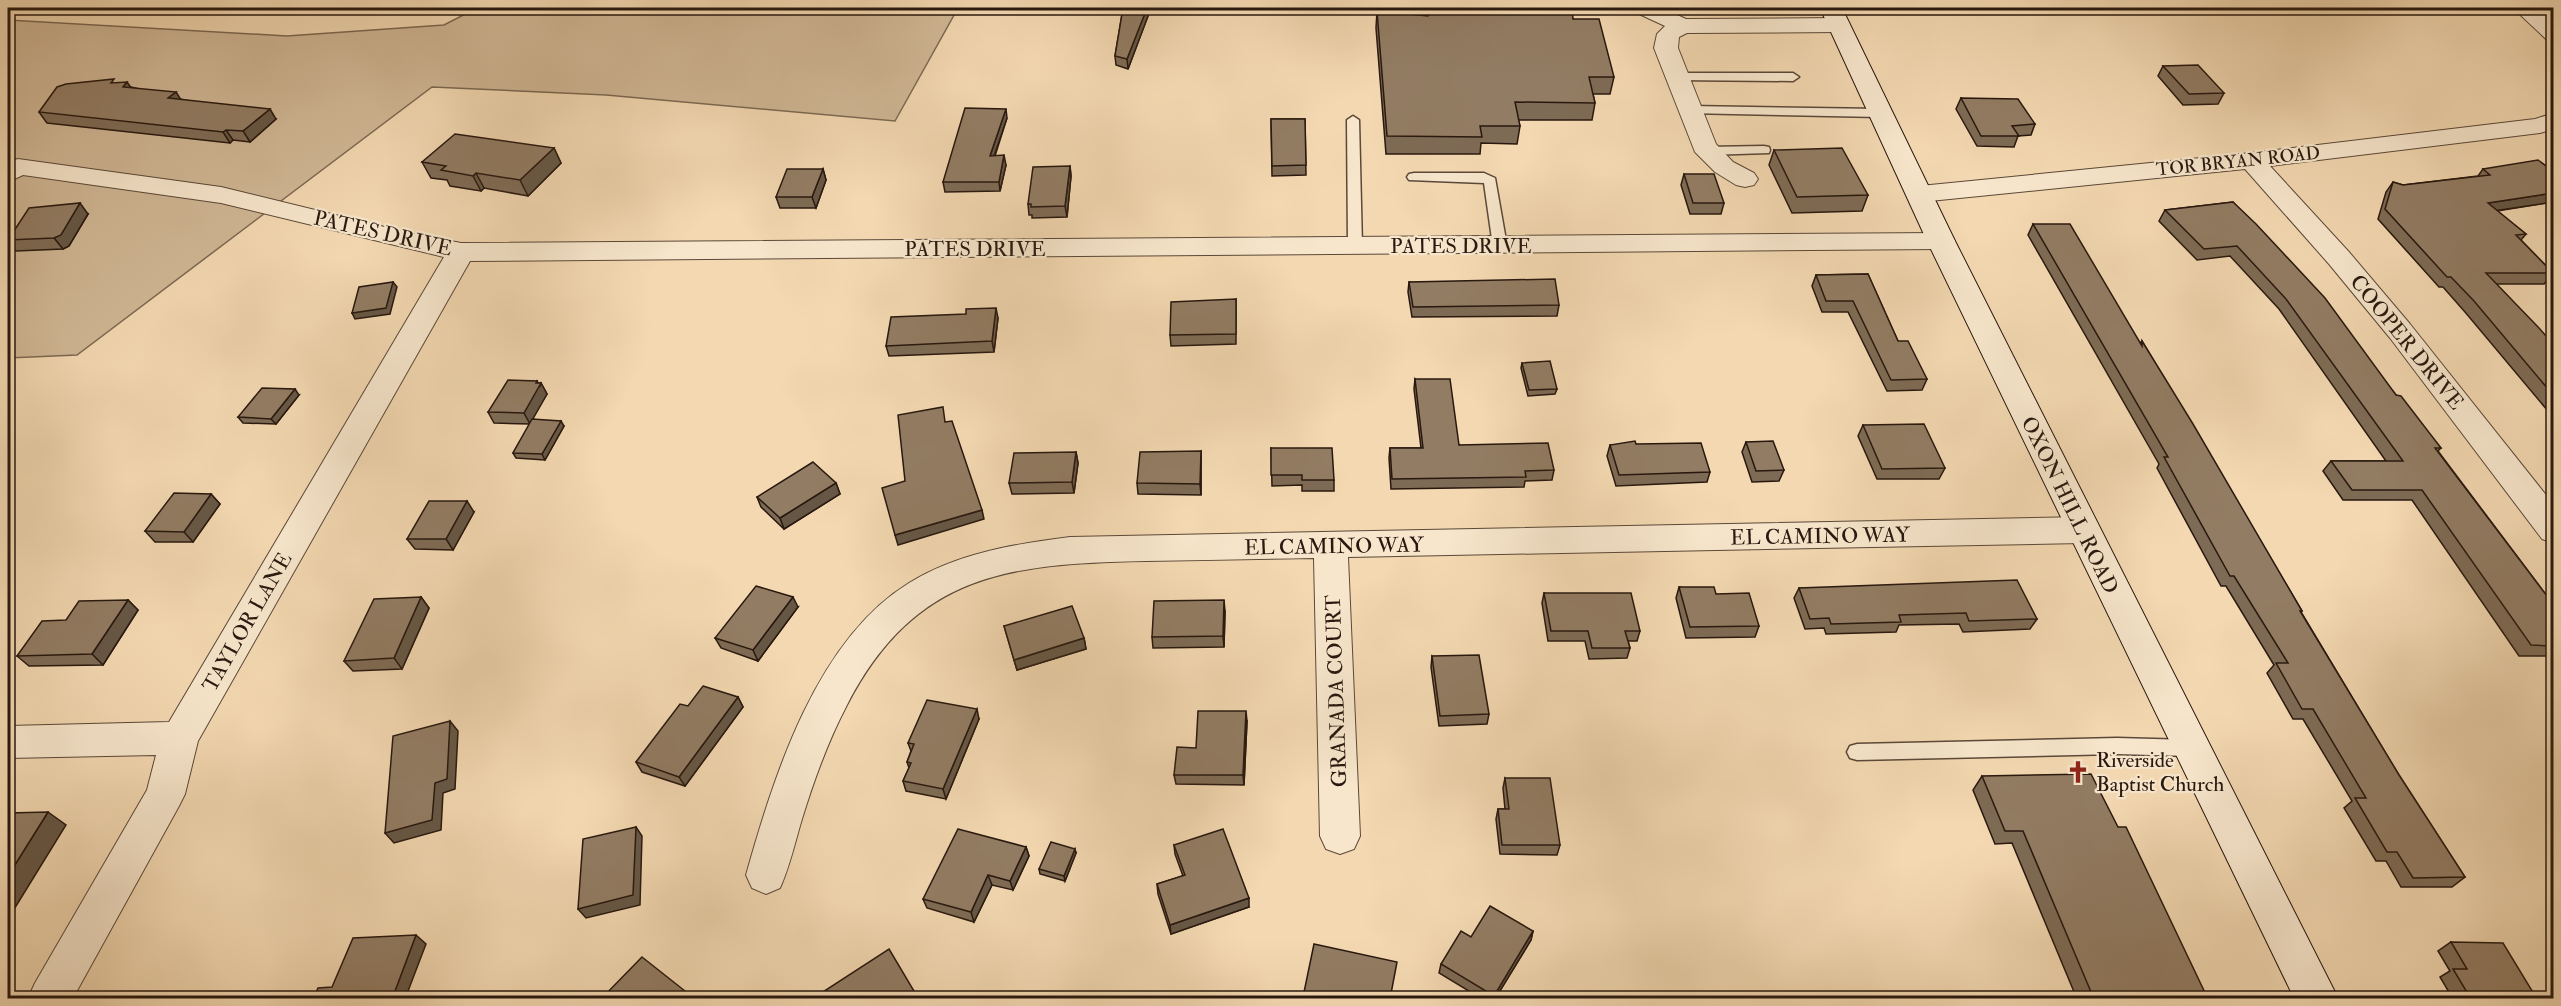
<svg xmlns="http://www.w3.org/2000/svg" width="2561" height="1006" font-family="'IM FELL Double Pica',serif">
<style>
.green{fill:#d0b795;stroke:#7c6852;stroke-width:1.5}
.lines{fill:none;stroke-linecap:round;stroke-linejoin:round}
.service-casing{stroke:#5b4838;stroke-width:3}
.minor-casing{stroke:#5b4838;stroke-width:2}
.secondary-casing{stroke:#28180f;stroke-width:2}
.service{fill:#f7e6cc;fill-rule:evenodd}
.minor{fill:#f7e6cc;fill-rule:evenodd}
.secondary{fill:#f7e6cc;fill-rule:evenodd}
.wall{fill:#7e6b55;stroke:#28180f;stroke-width:1.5}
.shaded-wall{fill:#665745;stroke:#28180f;stroke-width:1.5}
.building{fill:#927c63;stroke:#28180f;stroke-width:1.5}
.labels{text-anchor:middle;stroke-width:4.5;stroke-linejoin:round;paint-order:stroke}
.far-street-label{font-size:18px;fill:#28180f;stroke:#f7e6cc}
.street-label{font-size:21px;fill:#28180f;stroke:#f7e6cc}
.poi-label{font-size:21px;fill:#28180f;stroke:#f7e6cc;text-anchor:start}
</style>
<rect width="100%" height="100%" fill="#f3d8b1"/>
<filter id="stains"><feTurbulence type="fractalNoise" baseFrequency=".00333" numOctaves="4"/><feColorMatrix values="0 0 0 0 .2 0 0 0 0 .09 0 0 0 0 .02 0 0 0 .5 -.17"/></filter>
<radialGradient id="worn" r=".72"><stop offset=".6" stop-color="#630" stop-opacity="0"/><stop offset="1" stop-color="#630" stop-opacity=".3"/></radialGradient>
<polygon class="green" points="477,8 958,8 895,121 606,95 432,87 77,355 8,358 8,20 287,36 444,25"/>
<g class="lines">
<g class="service-casing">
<g id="service">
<polygon points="1678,73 1793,73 1799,77 1793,81 1674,80 1674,74"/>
<polygon points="1690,106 1880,109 1886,113 1880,117 1686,113 1684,110"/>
<polygon points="1353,116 1359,120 1362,247 1355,251 1348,247 1347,120"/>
<polygon points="1764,146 1769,147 1770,150 1769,153 1707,155 1701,151 1707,147"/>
<polygon points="1414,173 1484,173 1495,178 1507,246 1505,249 1495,249 1493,246 1484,183 1409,180 1407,177 1409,174"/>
<polygon points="2117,738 2190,740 2197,742 2200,748 2197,754 2190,756 2117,754 1857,760 1850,758 1847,752 1850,746 1857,744"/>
</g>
</g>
<g class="minor-casing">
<g id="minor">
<polygon points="1634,8 1662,8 1686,19 1839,18 1847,20 1850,25 1847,30 1839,32 1687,33 1679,37 1678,48 1716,144 1733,162 1754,173 1758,179 1754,185 1745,187 1736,185 1715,172 1695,152 1654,48 1657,34 1665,26 1637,13"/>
<polygon points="2513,8 2537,8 2554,22 2554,41 2546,39"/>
<polygon points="2554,113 2554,129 2540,133 2270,166 2349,252 2410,324 2554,505 2554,543 2542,539 2390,338 2329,264 2245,169 1920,202 1911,200 1907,194 1911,188 1920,186 2251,153 2535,119"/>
<polygon points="18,159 221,187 401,231 461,243 1941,233 1951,235 1955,241 1951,247 1941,249 470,261 198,741 185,794 179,806 73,998 28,998 35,983 147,790 156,755 8,758 8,726 169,722 444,257 221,203 23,175 8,182 8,162"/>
<path d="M2083 517 2095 521 2100 530 2095 539 2083 543 1348 557 1360 836 1354 849 1340 854 1326 849 1320 836 1314 558C1258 559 1202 560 1146 561 1010 564 916 572 847 705 828 741 814 780 802 819 795 842 790 866 780 888L766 894 752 888 746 875C774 776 816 640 909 583 957 553 1015 544 1070 537Z"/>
</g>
</g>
<g class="secondary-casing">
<polygon id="secondary" points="1820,8 1842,8 1955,241 2338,998 2294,998 1927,241"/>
</g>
<use href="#service" class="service"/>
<use href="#minor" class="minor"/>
<use href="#secondary" class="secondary"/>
</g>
<g class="wall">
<polygon points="1123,8 1151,8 1128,69 1116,65 1115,56"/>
<polygon points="1377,11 1428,16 1573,19 1614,77 1610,94 1593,94 1595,103 1592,120 1518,120 1520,126 1517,144 1481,143 1480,154 1386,154 1376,28"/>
<polygon points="2163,66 2224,93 2218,104 2183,105 2158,76"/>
<polygon points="116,83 131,87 180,99 276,119 250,142 233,140 230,143 47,123 39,112"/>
<polygon points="1961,98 2035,124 2031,135 2018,136 2014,147 1977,146 1956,109"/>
<polygon points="1007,118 995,156 1006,165 1000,191 945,192 943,182"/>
<polygon points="1271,119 1305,119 1306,175 1272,176"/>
<polygon points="554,148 561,163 528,196 484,188 481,191 450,186 447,180 431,178 422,162"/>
<polygon points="1774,150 1868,195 1862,211 1792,213 1769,165"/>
<polygon points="1070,166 1071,176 1067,217 1032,218 1032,215 1029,215 1028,204"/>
<polygon points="823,169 826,180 816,208 780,208 776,197"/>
<polygon points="2483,169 2553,171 2553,202 2497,211 2526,234 2521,240 2553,273 2544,284 2496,284 2553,344 2553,417 2465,312 2443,287 2439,287 2378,219 2386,192 2393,182 2403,185 2478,176"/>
<polygon points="1684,174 1724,203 1721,214 1690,214 1681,185"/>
<polygon points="2233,202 2441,448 2438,451 2553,604 2553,656 2519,656 2412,500 2343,500 2323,471 2331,461 2386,461 2279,309 2230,256 2197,260 2159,221 2165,210"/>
<polygon points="88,214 69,246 63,249 16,251 8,241"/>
<polygon points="2033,224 2140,343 2142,341 2302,611 2301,612 2399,775 2465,877 2452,887 2401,887 2386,861 2376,861 2344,808 2352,801 2303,719 2293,719 2267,673 2274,665 2226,586 2221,586 2157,468 2159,464 2028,235"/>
<polygon points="1868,274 1898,341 1927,379 1922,390 1887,391 1848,312 1822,312 1812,286 1816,275"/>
<polygon points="1409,282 1559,305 1557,316 1412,317 1408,292"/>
<polygon points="1236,299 1236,344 1171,346 1170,335"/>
<polygon points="966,314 998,318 994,352 889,356 886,346"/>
<polygon points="1522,363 1557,389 1555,394 1528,396 1521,368"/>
<polygon points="1415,379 1459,445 1554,470 1552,480 1525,481 1524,487 1391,489 1389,458 1390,448 1421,448 1414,389"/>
<polygon points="537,381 538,383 541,383 547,394 532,419 564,426 545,460 516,458 513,453 530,424 494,423 488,412"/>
<polygon points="299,395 276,424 243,423 238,417"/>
<polygon points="1863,425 1945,468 1939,479 1877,479 1858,436"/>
<polygon points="1746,442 1784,470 1779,481 1752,482 1742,452"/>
<polygon points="1636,444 1710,472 1707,482 1616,486 1607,456 1610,445"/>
<polygon points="1271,448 1334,480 1334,491 1302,491 1302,485 1272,486"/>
<polygon points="1201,451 1201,495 1138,494 1137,483"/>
<polygon points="1076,452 1078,463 1074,493 1012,494 1009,483"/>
<polygon points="836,483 840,494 784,529 761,507 757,497"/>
<polygon points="211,494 220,504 193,542 155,542 145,531"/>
<polygon points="474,512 453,550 415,549 407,539"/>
<polygon points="1679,587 1716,594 1759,626 1755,637 1686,638 1676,598"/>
<polygon points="1799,588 2037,619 2030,629 1963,632 1959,624 1899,625 1896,632 1826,634 1824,628 1805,629 1794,598"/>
<polygon points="1544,593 1640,631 1637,641 1628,641 1630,648 1627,658 1589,659 1585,641 1548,641 1542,603"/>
<polygon points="421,597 429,608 402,669 353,671 344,661"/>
<polygon points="128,600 138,610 103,665 29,666 17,656"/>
<polygon points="798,607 758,661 721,648 715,638"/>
<polygon points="1225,611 1224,647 1153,648 1152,637"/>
<polygon points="1004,626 1084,638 1086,649 1017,670"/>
<polygon points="1432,656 1489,714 1487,724 1439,726 1431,667"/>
<polygon points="738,697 743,707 685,786 642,772 636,762 688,706"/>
<polygon points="979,719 946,799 906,791 903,781 909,768 907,762 911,751 908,743"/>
<polygon points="1247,721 1244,785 1176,784 1174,775 1196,748"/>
<polygon points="1982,776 2208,999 2077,999 2012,843 1995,844 1973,790"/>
<polygon points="1505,778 1560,845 1557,855 1500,854 1496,819 1498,809 1505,809 1503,788"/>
<polygon points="1174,845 1249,907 1171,934 1158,894 1157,884 1183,876 1175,854"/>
<polygon points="1026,847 1029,856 1013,890 992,885 974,922 927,908 923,899"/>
<polygon points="1076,853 1065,881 1040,874 1039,869"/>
<polygon points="1533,931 1531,940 1495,999 1482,999 1439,973 1441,964 1471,937"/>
<polygon points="2451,942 2537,999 2453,999 2440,977 2450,971 2438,951"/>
</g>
<g class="shaded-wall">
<polygon points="1147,8 1151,8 1128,69 1127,59"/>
<polygon points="127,82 134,92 123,87"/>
<polygon points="176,92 183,103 168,98"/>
<polygon points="270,109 276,119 250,142 243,131"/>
<polygon points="1006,109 1007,118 991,165 990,156"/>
<polygon points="226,130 233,140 230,143 223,132"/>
<polygon points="554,148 561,163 528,196 520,180"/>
<polygon points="1004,155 1006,165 1000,191 999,182"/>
<polygon points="1070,166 1071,176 1067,217 1065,206"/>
<polygon points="823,169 826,180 816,208 812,197"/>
<polygon points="476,173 484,188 481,191 473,176"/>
<polygon points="2553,193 2553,202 2480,213 2488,203"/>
<polygon points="80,203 88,214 69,246 63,249 54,238"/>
<polygon points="393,282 397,287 390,314 355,319 352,313"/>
<polygon points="996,308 998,318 994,352 992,341"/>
<polygon points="537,381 540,386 541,383 547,394 530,424 524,413"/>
<polygon points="295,389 299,395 276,424 271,419"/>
<polygon points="561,421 564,426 545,460 542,454"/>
<polygon points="1201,451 1201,495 1200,484"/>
<polygon points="1076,452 1078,463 1074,493 1072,482"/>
<polygon points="836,483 840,494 784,529 780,518"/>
<polygon points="211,494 220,504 193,542 184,532"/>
<polygon points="467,501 474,512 453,550 446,539"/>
<polygon points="982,510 984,519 898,545 895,535"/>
<polygon points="421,597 429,608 402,669 394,658"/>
<polygon points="793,597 798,607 758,661 753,650"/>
<polygon points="128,600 138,610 103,665 92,654"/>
<polygon points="1224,600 1225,611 1224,647 1223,636"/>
<polygon points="1084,638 1086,649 1017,670 1014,660"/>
<polygon points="738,697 743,707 685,786 679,777"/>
<polygon points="977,709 979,719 946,799 943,789"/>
<polygon points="1246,711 1247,721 1244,785 1243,775"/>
<polygon points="450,721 458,731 455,789 443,793 441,830 394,843 385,833 435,783"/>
<polygon points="48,812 66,825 8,919 8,876"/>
<polygon points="636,827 642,836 640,905 586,918 578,909"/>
<polygon points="1026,847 1029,856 1013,890 1010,881"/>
<polygon points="1075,849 1076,853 1065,881 1064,876"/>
<polygon points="988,875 992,885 974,922 971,912"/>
<polygon points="1249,898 1249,907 1171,934 1170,925"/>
<polygon points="1533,931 1531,940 1495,999 1493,999 1494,996"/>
<polygon points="416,935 426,944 405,999 392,999"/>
<polygon points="914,991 917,999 903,999"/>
</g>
<g class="building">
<polygon points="1123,8 1147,8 1127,59 1115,56"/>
<polygon points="1429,8 1572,8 1573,19 1599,19 1614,77 1589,77 1595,103 1515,102 1520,126 1480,126 1482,137 1387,136 1377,11 1428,16"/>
<polygon points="2198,65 2224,93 2189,94 2163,66"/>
<polygon points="114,79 111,83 127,82 123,87 176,92 168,98 270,109 243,131 226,130 223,132 39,112 57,87 66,84"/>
<polygon points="1961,98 2018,99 2035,124 2012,126 2019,136 1981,136"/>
<polygon points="965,108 1006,109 990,156 1004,155 999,182 943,182"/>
<polygon points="1271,119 1305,119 1306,165 1272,166"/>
<polygon points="455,134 554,148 520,180 476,173 473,176 441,170 446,166 422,162"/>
<polygon points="1842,148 1868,195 1797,197 1774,150"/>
<polygon points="2538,160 2553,171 2553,193 2488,203 2526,234 2516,235 2553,273 2486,273 2539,328 2553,344 2553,395 2474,301 2451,277 2447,277 2385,209 2393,182 2403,185 2490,175 2483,169"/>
<polygon points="1070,166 1065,206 1031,207 1031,204 1028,204 1033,167"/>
<polygon points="787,169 823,169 812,197 776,197"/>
<polygon points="1684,174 1714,174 1724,203 1693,203"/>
<polygon points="2233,202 2256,224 2325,298 2396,395 2401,396 2441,448 2435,448 2553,604 2553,646 2531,645 2422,490 2352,490 2331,461 2403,461 2286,299 2237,246 2204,249 2165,210"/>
<polygon points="80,203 61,235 54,238 8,240 29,208"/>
<polygon points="2033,224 2070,224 2142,346 2142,341 2193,424 2302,611 2300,611 2399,775 2465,877 2413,878 2397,852 2387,852 2355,798 2366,798 2313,709 2302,709 2276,663 2288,663 2234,576 2230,576 2164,457 2168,457"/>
<polygon points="1868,274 1898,341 1908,341 1927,379 1891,380 1853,301 1826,301 1816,275"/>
<polygon points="1555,279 1559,305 1413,307 1409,282"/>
<polygon points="393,282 386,308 352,313 359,287"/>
<polygon points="1236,299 1236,334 1170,335 1171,302"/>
<polygon points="996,308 992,341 886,346 891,317 966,314 966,309"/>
<polygon points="1550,361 1557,389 1529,390 1522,363"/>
<polygon points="1415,379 1450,379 1459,445 1548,443 1554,470 1525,471 1526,477 1392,479 1390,448 1423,448"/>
<polygon points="508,380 537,381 536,383 541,383 524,413 488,412"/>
<polygon points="262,388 295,389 271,419 238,417"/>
<polygon points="943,407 945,422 952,421 982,510 895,535 882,488 905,481 898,415"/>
<polygon points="532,419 561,421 542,454 513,453"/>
<polygon points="1924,424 1945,468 1882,469 1863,425"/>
<polygon points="1635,441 1636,444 1701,443 1710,472 1619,475 1610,445"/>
<polygon points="1773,441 1784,470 1756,471 1746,442"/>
<polygon points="1271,448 1332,448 1334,480 1302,480 1302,475 1271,475"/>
<polygon points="1201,451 1200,484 1137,483 1140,452"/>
<polygon points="1076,452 1072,482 1009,483 1014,453"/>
<polygon points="813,462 836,483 780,518 757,497"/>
<polygon points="174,493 211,494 184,532 145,531"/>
<polygon points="429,501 467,501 446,539 407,539"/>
<polygon points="2017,580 2037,619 1969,621 1966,613 1899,615 1901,622 1831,624 1829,618 1810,619 1799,588"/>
<polygon points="756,586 793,597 753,650 715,638"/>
<polygon points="1679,587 1714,587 1716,594 1749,593 1759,626 1690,627"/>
<polygon points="1544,593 1631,593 1640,631 1625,631 1630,648 1592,648 1588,631 1551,631"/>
<polygon points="421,597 394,658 344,661 374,599"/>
<polygon points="128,600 92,654 17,656 42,621 66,620 79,601"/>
<polygon points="1224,600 1223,636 1152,637 1154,601"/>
<polygon points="1072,606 1084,638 1014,660 1004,626"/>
<polygon points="1479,655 1489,714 1440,716 1432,656"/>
<polygon points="703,686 738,697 679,777 636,762 680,704 688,706"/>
<polygon points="927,700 977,709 943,789 903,781 911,763 907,762 914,744 908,743"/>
<polygon points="1198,711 1246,711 1243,775 1174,775 1177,747 1196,748"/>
<polygon points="450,721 447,779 435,783 432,820 385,833 393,736"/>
<polygon points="2091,774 2118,827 2126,827 2208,999 2094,999 2023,831 2005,831 1982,776"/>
<polygon points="1505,778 1550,778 1560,845 1502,845 1498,809 1509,809"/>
<polygon points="48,812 8,876 8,813"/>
<polygon points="636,827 633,895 578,909 583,839"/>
<polygon points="958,829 1026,847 1010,881 988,875 971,912 923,899"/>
<polygon points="1223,829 1249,898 1170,925 1157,884 1185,875 1174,845"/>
<polygon points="1051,842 1075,849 1064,876 1039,869"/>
<polygon points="1490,906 1533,931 1494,996 1441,964 1461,931 1471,937"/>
<polygon points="416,935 392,999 313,999 318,988 332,987 353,938"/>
<polygon points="2451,942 2503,943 2537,999 2471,999 2453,969 2467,969"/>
<polygon points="1314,944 1397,962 1390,999 1310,999 1303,997"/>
<polygon points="889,949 914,991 903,999 812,999"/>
<polygon points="642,957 695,999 601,999"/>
</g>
<defs>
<g id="church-bare" transform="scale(1.8)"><path d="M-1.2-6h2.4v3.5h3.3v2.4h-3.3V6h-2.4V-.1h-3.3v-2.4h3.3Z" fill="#8f2418" stroke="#f7e6cc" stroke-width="2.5" paint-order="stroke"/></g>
</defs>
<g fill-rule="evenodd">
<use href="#church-bare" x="2078" y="772"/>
</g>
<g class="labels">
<g class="far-street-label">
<text transform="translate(2238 161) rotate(-6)" y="6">TOR BRYAN ROAD</text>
</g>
<g class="street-label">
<text transform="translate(383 233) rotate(13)" y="7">PATES DRIVE</text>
<text x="1461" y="253">PATES DRIVE</text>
<text x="975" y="256">PATES DRIVE</text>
<text transform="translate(2407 342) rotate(51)" y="7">COOPER DRIVE</text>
<text transform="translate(2070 505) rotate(64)" y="7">OXON HILL ROAD</text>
<text transform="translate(1820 536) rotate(-1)" y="7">EL CAMINO WAY</text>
<text transform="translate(1334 546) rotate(-1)" y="7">EL CAMINO WAY</text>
<text transform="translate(247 622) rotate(-60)" y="7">TAYLOR LANE</text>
<text transform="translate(1336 691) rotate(-92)" y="7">GRANADA COURT</text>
</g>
<g class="poi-label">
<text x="2096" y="767">Riverside<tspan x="2096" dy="24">Baptist Church</tspan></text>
</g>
</g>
<rect width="2561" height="1006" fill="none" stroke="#f3d8b1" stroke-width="30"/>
<rect x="9" y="9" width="2543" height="988" fill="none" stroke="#28180f" stroke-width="3"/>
<rect x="15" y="15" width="2531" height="976" fill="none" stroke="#28180f" stroke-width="1.5"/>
<rect width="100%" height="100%" filter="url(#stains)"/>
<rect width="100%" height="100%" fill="url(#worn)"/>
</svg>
